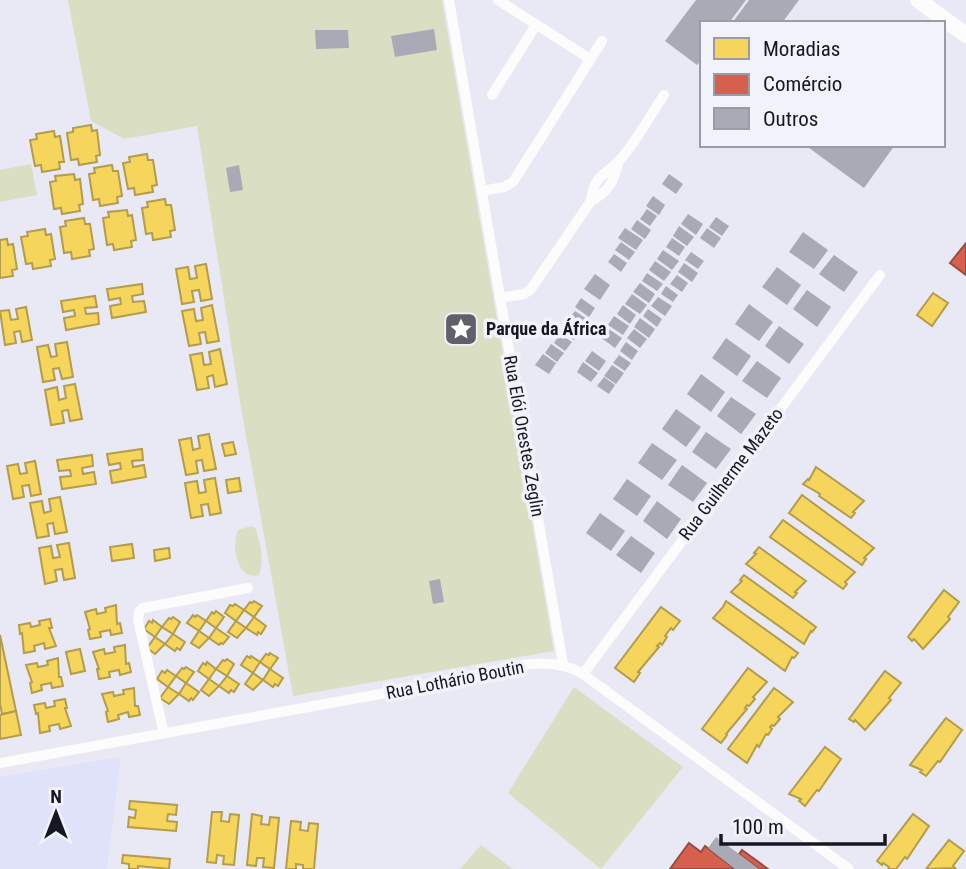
<svg xmlns="http://www.w3.org/2000/svg" width="966" height="869" font-family="'Roboto Condensed',sans-serif">
<style>
.built{fill:#e0e2f9}
.green{fill:#dadfc4}
.homes{fill:#f6d55c;stroke:#b39c4b;stroke-width:2}
.shops{fill:#d6604d;stroke:#9c4a40;stroke-width:2}
.building{fill:#a9aab5}
.lines{fill:none;stroke-linecap:round;stroke-linejoin:round}
.minor{stroke:#fcfcfd;stroke-width:10}
.secondary{stroke:#fcfcfd;stroke-width:16}
.labels{text-anchor:middle;stroke-width:7;stroke-linejoin:round;paint-order:stroke}
.poi-label{font-size:18px;font-weight:bold;fill:#161722;stroke:#f2f3fa;text-anchor:start}
.street-label{font-size:18px;fill:#161722;stroke:#f2f3fa}
</style>
<rect width="100%" height="100%" fill="#e8e9f4"/>
<polygon class="built" points="121,757 107,869 0,869 0,777"/>
<g class="green">
<polygon points="68,0 442,0 554,651 293,696 241,408 197,126 124,139 91,121"/>
<polygon points="31,164 37,195 0,202 0,170"/>
<path d="M251 526 256 529C260 545 265 558 259 575 237 582 231 545 238 530Z"/>
<polygon points="574,687 683,767 601,869 508,793"/>
<polygon points="481,845 513,869 460,869"/>
</g>
<g class="homes">
<polygon points="91,125 92,131 97,130 100,155 96,156 97,162 79,165 78,159 71,160 67,133 73,132 73,128"/>
<polygon points="54,131 55,137 60,136 64,162 59,162 60,169 42,172 41,165 35,166 30,140 37,139 36,134"/>
<polygon points="147,154 148,160 153,160 157,185 152,186 153,192 135,195 134,188 128,189 123,163 130,162 129,157"/>
<polygon points="112,165 113,171 118,171 122,196 117,197 118,203 100,206 99,199 93,200 89,174 95,173 94,168"/>
<polygon points="74,174 75,180 80,179 83,204 79,205 80,211 62,214 61,208 54,209 50,182 56,181 55,176"/>
<polygon points="165,199 166,205 171,205 175,230 170,231 171,237 153,240 152,233 146,234 142,208 148,207 147,202"/>
<polygon points="127,210 128,216 132,215 136,240 131,241 132,247 114,250 113,244 107,245 103,218 109,217 108,212"/>
<polygon points="84,218 85,224 90,224 94,249 89,250 90,256 72,259 71,252 64,253 60,227 66,226 65,221"/>
<polygon points="45,229 46,235 51,234 55,259 50,260 51,266 33,269 32,263 26,264 21,237 28,236 27,232"/>
<polygon points="7,239 8,245 13,244 17,269 12,270 13,276 0,278 0,240"/>
<polygon points="206,264 212,299 201,301 199,290 192,291 194,302 182,304 176,269 188,267 190,279 197,278 195,266"/>
<polygon points="142,284 143,294 132,296 133,302 144,301 146,312 112,318 110,306 121,304 120,298 109,300 107,289"/>
<polygon points="933,293 948,303 932,326 917,315"/>
<polygon points="95,296 97,307 85,308 86,314 98,313 99,324 66,330 64,318 75,316 74,310 63,312 61,301"/>
<polygon points="212,305 219,341 207,343 205,332 199,333 201,344 189,346 182,311 194,309 196,321 203,320 201,308"/>
<polygon points="26,307 32,340 22,342 20,331 14,332 16,343 5,345 0,311 9,310 11,320 18,319 16,309"/>
<polygon points="67,342 73,377 62,379 59,368 53,369 55,380 43,382 37,347 48,345 51,357 57,356 55,344"/>
<polygon points="220,349 227,384 215,387 213,375 207,377 209,388 197,390 190,355 202,353 204,365 211,364 209,352"/>
<polygon points="75,384 82,419 70,421 68,410 62,411 64,423 51,425 45,390 57,387 59,400 66,398 64,386"/>
<polygon points="209,434 216,469 204,471 202,460 196,461 198,473 186,475 179,440 191,438 193,450 200,448 198,436"/>
<polygon points="233,442 236,454 225,456 222,444"/>
<polygon points="142,449 143,460 132,461 133,467 144,465 146,477 112,483 110,471 121,469 120,463 109,465 107,454"/>
<polygon points="92,455 93,466 82,468 83,474 94,472 96,484 62,489 60,477 71,476 70,470 59,471 57,460"/>
<polygon points="35,461 41,494 31,496 29,485 22,486 24,497 13,499 7,466 18,464 20,474 27,473 25,463"/>
<polygon points="816,467 864,501 853,512 855,513 851,518 819,496 820,494 803,484 808,479 809,480"/>
<polygon points="215,478 221,513 210,515 208,504 201,505 203,516 191,518 185,483 197,481 199,493 206,492 204,480"/>
<polygon points="239,478 241,491 228,493 226,480"/>
<polygon points="802,495 874,548 864,558 866,559 862,565 789,513"/>
<polygon points="60,497 67,532 55,534 53,523 47,524 49,536 37,538 30,503 42,501 44,513 51,511 49,499"/>
<polygon points="783,520 855,572 845,582 847,584 843,589 770,537"/>
<polygon points="69,543 75,578 64,580 62,569 55,570 57,581 45,584 39,548 51,546 53,558 60,557 57,545"/>
<polygon points="132,544 134,558 112,561 110,547"/>
<polygon points="759,547 806,581 795,592 797,593 793,598 746,564 756,554 754,553"/>
<polygon points="169,548 170,558 155,561 154,550"/>
<polygon points="744,575 816,627 812,632 811,631 804,644 731,592 742,581 740,580"/>
<polygon points="944,590 959,602 948,617 950,619 923,649 914,639 912,641 908,637"/>
<polygon points="254,601 262,606 254,617 244,610 250,602 252,603"/>
<polygon points="726,601 798,653 794,658 792,657 785,671 713,618 723,607"/>
<polygon points="235,604 244,610 236,621 225,613 230,605 233,606"/>
<polygon points="116,605 117,624 120,623 122,633 111,635 110,630 100,632 101,637 90,639 88,630 90,629 85,612 96,609 97,614 106,612 105,608"/>
<polygon points="661,607 680,621 673,630 671,628 665,636 667,637 662,645 660,643 657,646 659,647 638,672 640,673 634,682 615,668"/>
<polygon points="216,611 224,617 216,628 206,621 212,612 214,614"/>
<polygon points="193,615 195,617 197,615 206,621 199,631 187,623"/>
<polygon points="173,617 180,622 173,634 162,627 169,618 171,619"/>
<polygon points="254,617 266,626 261,634 258,632 257,635 246,628"/>
<polygon points="50,619 52,628 49,628 56,646 45,649 44,643 34,646 35,651 24,653 22,633 20,634 19,625 30,623 31,627 40,625 39,621"/>
<polygon points="153,620 162,627 155,637 144,629 149,621 152,623"/>
<polygon points="236,621 246,628 237,638 228,632"/>
<polygon points="216,628 229,637 223,644 221,643 219,645 209,638"/>
<polygon points="199,631 209,638 199,648 191,643"/>
<polygon points="173,634 185,642 180,650 177,648 175,651 165,644"/>
<polygon points="0,635 16,711 2,714 0,704"/>
<polygon points="155,637 165,644 155,654 147,648"/>
<polygon points="125,645 126,664 129,663 131,672 120,675 119,670 109,672 110,677 99,679 97,669 99,669 93,652 104,649 105,654 115,652 114,647"/>
<polygon points="80,649 85,671 71,674 66,652"/>
<polygon points="270,653 278,658 270,669 260,662 266,654 269,655"/>
<polygon points="247,656 250,658 251,656 260,662 253,673 241,665"/>
<polygon points="58,658 59,677 61,677 63,686 52,688 51,683 41,685 42,690 32,693 30,683 32,682 26,665 37,663 38,667 48,665 47,661"/>
<polygon points="227,659 234,664 227,676 216,669 223,660 225,661"/>
<polygon points="207,662 216,669 209,679 198,671 203,663 206,665"/>
<polygon points="186,667 194,672 186,683 176,676 182,668 184,669"/>
<polygon points="748,668 767,682 753,697 755,699 749,706 747,705 745,708 747,709 726,734 727,735 721,743 702,729"/>
<polygon points="270,669 283,678 278,686 275,684 273,687 263,680"/>
<polygon points="167,670 176,676 168,687 157,679 162,671 165,673"/>
<polygon points="885,671 901,683 889,698 891,700 865,730 855,720 854,722 849,719"/>
<polygon points="253,673 263,680 253,690 245,684"/>
<polygon points="227,676 239,684 234,692 231,690 229,693 219,686"/>
<polygon points="209,679 219,686 209,696 201,690"/>
<polygon points="186,683 199,692 193,700 191,698 189,701 179,694"/>
<polygon points="168,687 179,694 169,704 160,698"/>
<polygon points="134,688 135,706 138,706 140,715 129,717 128,712 118,715 119,719 108,722 106,712 108,711 102,694 113,692 114,696 124,694 123,690"/>
<polygon points="774,688 793,702 778,717 780,719 774,726 772,725 770,727 772,729 768,735 766,734 759,747 757,745 747,763 728,749"/>
<polygon points="65,699 67,708 65,708 71,726 60,729 59,724 49,726 50,731 40,733 38,713 36,714 34,705 45,703 46,708 55,706 54,701"/>
<polygon points="16,711 21,735 0,739 0,715"/>
<polygon points="946,718 962,730 940,762 938,761 926,776 920,772 922,770 910,765"/>
<polygon points="825,747 841,759 819,791 817,790 805,806 799,801 801,799 789,794"/>
<polygon points="130,801 177,805 176,815 168,814 167,821 177,822 176,831 128,827 129,817 135,818 136,810 129,809"/>
<polygon points="212,812 222,812 221,821 229,822 230,814 239,815 234,865 223,864 224,856 217,855 216,863 207,862"/>
<polygon points="252,814 262,816 261,824 269,825 270,817 279,818 274,868 263,867 264,858 257,858 256,866 247,865"/>
<polygon points="913,814 929,826 907,859 905,857 896,869 888,869 889,867 883,863 882,865 877,861"/>
<polygon points="291,821 301,822 300,830 308,831 309,823 318,824 314,869 303,869 303,865 296,864 296,869 286,869"/>
<polygon points="949,840 964,851 953,866 955,868 926,869"/>
<polygon points="123,855 170,859 169,869 138,866 138,869 129,869 129,864 122,863"/>
</g>
<g class="shops">
<polygon points="966,243 966,275 950,263"/>
<polygon points="689,843 701,852 705,846 735,869 670,869"/>
<polygon points="742,850 768,869 759,869 739,854"/>
</g>
<g class="building">
<polygon points="696,0 746,0 729,23 702,23 702,59 697,65 665,41"/>
<polygon points="749,0 799,0 782,23 732,23"/>
<polygon points="434,29 437,50 395,57 391,36"/>
<polygon points="315,30 348,30 349,48 316,49"/>
<polygon points="805,145 895,145 864,188"/>
<polygon points="239,165 243,190 230,192 226,168"/>
<polygon points="669,174 683,184 676,194 662,184"/>
<polygon points="653,196 665,205 659,215 646,206"/>
<polygon points="647,209 657,216 650,226 640,219"/>
<polygon points="688,214 703,224 696,235 681,224"/>
<polygon points="716,217 729,226 722,236 709,227"/>
<polygon points="637,220 651,230 645,239 631,229"/>
<polygon points="679,226 694,237 687,246 673,236"/>
<polygon points="625,228 643,240 636,250 618,238"/>
<polygon points="707,228 721,238 714,248 700,238"/>
<polygon points="803,232 828,250 814,269 789,252"/>
<polygon points="672,238 685,247 679,256 666,247"/>
<polygon points="621,242 635,252 629,260 615,250"/>
<polygon points="663,250 679,261 672,270 657,259"/>
<polygon points="691,252 704,261 698,269 685,260"/>
<polygon points="614,254 627,263 621,272 608,262"/>
<polygon points="834,255 858,272 844,292 819,274"/>
<polygon points="655,261 671,272 664,281 649,270"/>
<polygon points="684,263 698,273 692,282 678,272"/>
<polygon points="777,267 801,285 787,305 762,287"/>
<polygon points="647,273 663,284 657,291 642,281"/>
<polygon points="595,274 610,285 600,300 584,289"/>
<polygon points="677,275 688,283 682,292 670,284"/>
<polygon points="640,283 655,294 649,303 633,292"/>
<polygon points="666,286 678,295 673,302 661,294"/>
<polygon points="807,290 831,307 817,327 793,309"/>
<polygon points="632,294 647,305 640,314 625,304"/>
<polygon points="658,297 672,306 665,316 651,306"/>
<polygon points="581,298 595,308 589,317 575,307"/>
<polygon points="749,304 773,322 759,341 735,324"/>
<polygon points="623,305 636,315 630,324 617,314"/>
<polygon points="648,309 662,319 657,327 643,316"/>
<polygon points="575,311 587,319 580,329 568,320"/>
<polygon points="614,316 629,326 623,335 608,325"/>
<polygon points="640,318 655,329 649,338 634,327"/>
<polygon points="568,322 581,331 574,340 561,331"/>
<polygon points="779,326 804,344 789,364 765,346"/>
<polygon points="607,328 622,338 615,348 600,337"/>
<polygon points="634,329 647,339 640,348 627,338"/>
<polygon points="560,334 572,342 565,351 554,343"/>
<polygon points="726,338 751,356 737,376 712,358"/>
<polygon points="626,342 638,351 632,360 620,351"/>
<polygon points="551,344 564,353 557,362 545,353"/>
<polygon points="592,351 606,361 599,371 585,361"/>
<polygon points="543,354 556,363 549,374 535,365"/>
<polygon points="619,355 631,363 625,371 613,363"/>
<polygon points="757,361 781,378 767,398 742,381"/>
<polygon points="583,362 598,373 591,382 577,372"/>
<polygon points="612,365 624,373 616,384 604,376"/>
<polygon points="701,374 725,392 711,412 687,394"/>
<polygon points="604,377 615,385 609,394 597,386"/>
<polygon points="731,397 756,414 741,434 717,416"/>
<polygon points="676,409 701,427 686,447 662,429"/>
<polygon points="706,432 731,449 716,469 692,452"/>
<polygon points="652,443 677,460 662,480 638,463"/>
<polygon points="682,465 707,483 693,502 668,485"/>
<polygon points="627,479 651,496 637,516 613,499"/>
<polygon points="657,501 681,519 667,539 643,521"/>
<polygon points="600,513 625,531 611,551 586,533"/>
<polygon points="631,536 655,553 641,573 616,555"/>
<polygon points="440,579 444,602 433,604 429,581"/>
<polygon points="716,837 739,854 759,869 735,869 708,848"/>
</g>
<g class="lines">
<g class="minor">
<polyline points="449,0 563,664"/>
<polyline points="498,0 590,59"/>
<polyline points="492,95 536,25"/>
<polyline points="482,191 504,187 513,182 602,41"/>
<path d="M591 201C608 192 615 181 618 162"/>
<path d="M500 298 524 294 531 289 591 201C594 175 604 176 619 161 635 144 651 114 664 95"/>
<polyline points="583,674 880,275"/>
<polyline points="164,734 138,620 139,612 143,608 248,588"/>
<path d="M0 763 452 681C493 672 544 651 583 674L849 869"/>
</g>
<polyline class="secondary" points="918,0 966,35"/>
</g>
<defs>
<g id="sight-square" transform="scale(1.75)"><rect x="-9" y="-9" width="18" height="18" rx="4" fill="#60606c" stroke="#f2f3fa"/><path d="M0-6L1.8-2.2L6-1.7L2.9 1.2L3.7 5.4L0 3.3L-3.7 5.4L-2.9 1.2L-6-1.7L-1.8-2.2Z" fill="#fff"/></g>
</defs>
<g fill-rule="evenodd">
<use href="#sight-square" x="461" y="329"/>
</g>
<g class="labels">
<g class="poi-label">
<text x="486" y="335">Parque da África</text>
</g>
<g class="street-label">
<text transform="translate(524 436) rotate(80)" y="6">Rua Elói Orestes Zeglin</text>
<text transform="translate(731 474) rotate(-53)" y="6">Rua Guilherme Mazeto</text>
<text transform="translate(455 680) rotate(-11)" y="6">Rua Lothário Boutin</text>
</g>
</g>
<rect x="700" y="21" width="245" height="126" fill="#f2f3fa" stroke="#9a9ba4" stroke-width="2"/>
<rect x="714" y="38" width="35" height="21" fill="#f6d55c" stroke="#9a9ba4" stroke-width="2"/>
<text x="763" y="56" font-size="21" fill="#161722">Moradias</text>
<rect x="714" y="74" width="35" height="21" fill="#d6604d" stroke="#9a9ba4" stroke-width="2"/>
<text x="763" y="91" font-size="21" fill="#161722">Comércio</text>
<rect x="714" y="108" width="35" height="21" fill="#a9aab5" stroke="#9a9ba4" stroke-width="2"/>
<text x="763" y="126" font-size="21" fill="#161722">Outros</text>
<g transform="translate(56 813)" stroke="#f2f3fa" stroke-width="5" paint-order="stroke">
<path d="M0-5L12 26L0 18L-12 26Z" fill="#161722"/>
<text y="-10" font-size="19" font-weight="bold" text-anchor="middle" fill="#161722">N</text>
</g>
<path d="M721 834v10h164v-10" fill="none" stroke="#161722" stroke-width="3.5"/>
<text x="732" y="834" font-size="21" fill="#161722" stroke="#f2f3fa" stroke-width="5" paint-order="stroke">100 m</text>
</svg>
